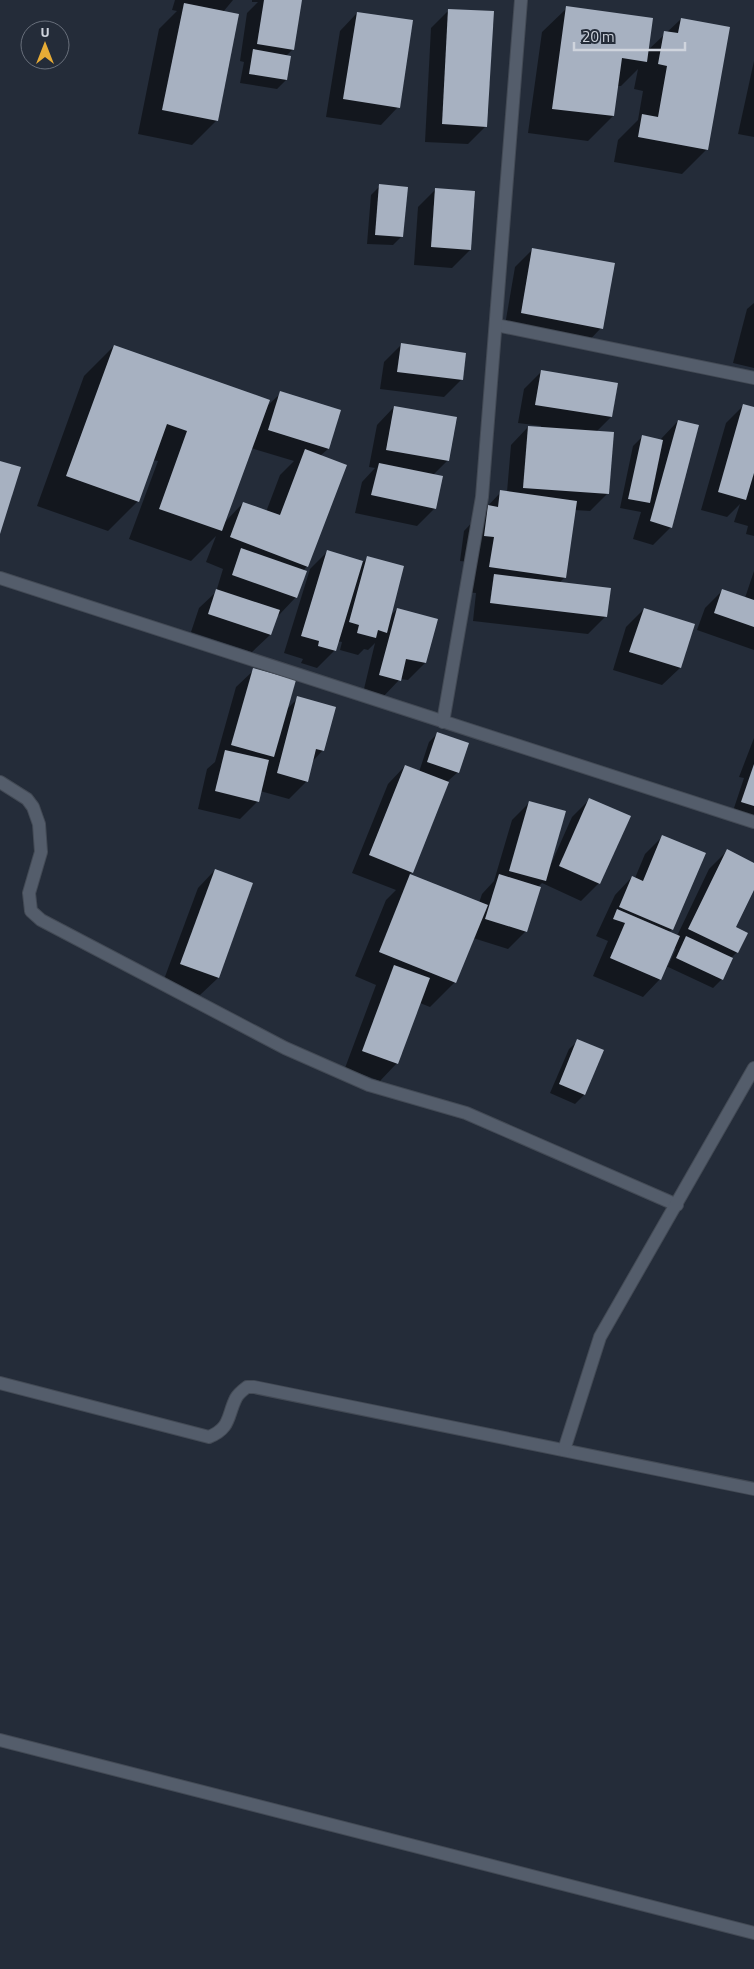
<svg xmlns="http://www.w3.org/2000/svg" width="754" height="1969" font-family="'Titillium Web',sans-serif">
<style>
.shadow{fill:#0007;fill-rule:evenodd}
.building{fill:#a7b1c1}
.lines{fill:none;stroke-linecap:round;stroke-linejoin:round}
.minor-casing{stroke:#434a55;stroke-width:14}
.minor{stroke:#545d6b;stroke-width:12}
</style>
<rect width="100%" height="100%" fill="#242c39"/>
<g class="shadow">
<polygon points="175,0 233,0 223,12 217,120 192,145 138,134 159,29 177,11 172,10"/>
<polygon points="252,0 293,0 293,49 286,56 286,80 277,89 240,83 244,62 240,61 247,13 258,2 252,2"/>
<polygon points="567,8 647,51 681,19 707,149 682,174 614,162 618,140 638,120 643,91 634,89 638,69 621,86 617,86 613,116 588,141 528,133 542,32"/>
<polygon points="449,10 486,126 468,144 425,142 431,28"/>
<polygon points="357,13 398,107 381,125 326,117 340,31"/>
<polygon points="754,61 754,137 738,134"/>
<polygon points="380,186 402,236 393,245 367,244 371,195"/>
<polygon points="436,189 474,192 470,250 452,268 414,265 418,207"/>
<polygon points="533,249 601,328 584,346 504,331 515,267"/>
<polygon points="754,303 754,368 733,363 747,309"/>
<polygon points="401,345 461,380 444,397 380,389 384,362"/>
<path d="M114 346 266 407 281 393 339 410 328 449 320 456 307 566 303 571 296 597 279 615 277 614 270 635 252 652 191 632 199 608 216 592 223 569 206 562 216 536 191 561 129 539 158 461 153 460 138 501 108 531 37 506 84 376ZM251 448 294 461 280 475 266 512 243 503 224 523Z"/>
<polygon points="541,372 616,384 611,417 596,432 608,493 590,511 574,510 565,577 559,583 606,616 588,634 473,621 476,593 465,592 470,562 460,561 464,531 501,492 507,492 511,445 528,427 541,428 541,426 518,423 524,389"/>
<polygon points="744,405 754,408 754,536 746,534 748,526 734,522 740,504 727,517 701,510 726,423"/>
<polygon points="394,407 448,460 433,475 435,508 417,526 355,513 362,482 375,468 369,467 377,425"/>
<polygon points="678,421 671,527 653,545 633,539 641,512 620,508 633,446 642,437 660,440"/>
<polygon points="327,552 363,562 368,558 390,616 397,609 425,663 408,680 400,679 382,698 363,693 375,643 368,650 364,649 358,655 340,650 342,642 337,641 335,650 317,668 301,663 303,659 284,653 310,569"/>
<polygon points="754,571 754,650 697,630 705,608 723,590 745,598"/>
<polygon points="644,609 693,624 680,668 662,685 613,670 626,627"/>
<polygon points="254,670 286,710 298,698 323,750 312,762 307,781 289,799 260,791 258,801 240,819 198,809 207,769 215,762 236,687"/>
<polygon points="438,733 458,772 448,781 412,872 409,875 479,903 482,894 494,881 512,820 530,802 551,864 572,817 589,800 599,883 581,901 542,883 538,887 526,931 508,949 473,938 455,982 430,1007 420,1003 397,1063 380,1081 345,1068 376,985 355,976 386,900 396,890 352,873 388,784 405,766 419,772 429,742"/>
<polygon points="754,738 754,818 733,811 744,778 739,777"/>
<path d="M663 836 672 929 669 932 677 936 709 869 727 851 754 864V887L734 928 737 952 732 957 722 979 713 988 666 966 660 979 643 997 593 976 608 941 596 936 615 895 632 877 635 878 645 854ZM674 948 676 949 668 966 666 965Z"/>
<polygon points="215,870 252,884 218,978 200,995 163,982 198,888"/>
<polygon points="578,1041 602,1051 584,1095 575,1104 550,1093 569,1049"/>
</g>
<g class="building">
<polygon points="264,0 302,0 294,50 257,44"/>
<polygon points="184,3 239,14 218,121 162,110"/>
<polygon points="566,6 653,18 647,62 622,58 614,116 552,109"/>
<polygon points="448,9 494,11 487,127 442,124"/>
<polygon points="357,12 413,20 400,108 343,99"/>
<polygon points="681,18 730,27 708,150 638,137 642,114 658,117 667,66 658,64 664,31 678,33"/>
<polygon points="253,49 291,56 287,80 249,74"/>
<polygon points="379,184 408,187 403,237 375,235"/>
<polygon points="435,188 475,191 471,250 431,247"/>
<polygon points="532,248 615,263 603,329 521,313"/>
<polygon points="401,343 466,353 463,380 397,372"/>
<polygon points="114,345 270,400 222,531 159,509 187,431 167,424 139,502 66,476"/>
<polygon points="541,370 618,383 612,417 535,405"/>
<polygon points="280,391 341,410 329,449 268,430"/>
<polygon points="743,404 754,407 754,473 746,500 718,492"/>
<polygon points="394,406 457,417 449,461 386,450"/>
<polygon points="678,420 699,425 672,528 650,521"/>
<polygon points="528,426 614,432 609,494 523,488"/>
<polygon points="642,435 663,440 650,503 628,499"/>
<polygon points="305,449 347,465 308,567 230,537 243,502 280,515"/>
<polygon points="0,461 21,467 0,534"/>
<polygon points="379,463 443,476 436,509 371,495"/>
<polygon points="500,490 577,501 566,578 489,567 494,537 484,536 488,505 498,507"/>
<polygon points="241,548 307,571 297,598 232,575"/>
<polygon points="327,550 363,561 336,651 318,646 319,641 301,636"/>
<polygon points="367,556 404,566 387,633 378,630 376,638 357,633 359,625 349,622"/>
<polygon points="494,574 611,588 607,617 490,603"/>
<polygon points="216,589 280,610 271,635 208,614"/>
<polygon points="722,589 754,600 754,627 714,613"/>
<polygon points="397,608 438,619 426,663 406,659 401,681 379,675"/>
<polygon points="644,608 695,624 681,668 629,652"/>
<polygon points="253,668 296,680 274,757 231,745"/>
<polygon points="297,696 336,707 324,751 316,749 308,782 277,773"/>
<polygon points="437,732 469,743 459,773 427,762"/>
<polygon points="225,750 269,760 259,802 215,791"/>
<polygon points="754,764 754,806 741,802"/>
<polygon points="405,765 449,782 413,873 369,855"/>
<polygon points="589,798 631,816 600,884 559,866"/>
<polygon points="529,801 566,811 546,881 509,871"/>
<polygon points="662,835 706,853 673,930 619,907 632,876 643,881"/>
<polygon points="727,849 754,863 754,890 736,927 748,933 738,953 688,929"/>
<polygon points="215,869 253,883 219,978 180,964"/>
<polygon points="410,874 488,905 456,983 379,952"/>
<polygon points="499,874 541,887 527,932 485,919"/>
<polygon points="617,909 680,936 661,980 610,958 625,923 613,919"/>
<polygon points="686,936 733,958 723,980 676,958"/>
<polygon points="394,965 430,978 398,1064 362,1051"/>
<polygon points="577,1039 604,1050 585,1095 559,1084"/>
</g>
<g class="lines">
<g class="minor-casing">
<g id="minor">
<polyline points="496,325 754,378"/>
<polyline points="0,578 754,822"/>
<polyline points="443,722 482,497 521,0"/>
<polyline points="0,782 27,799 33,807 39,824 41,852 29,893 31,911 41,920 285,1048 369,1085 466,1113 677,1205"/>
<path d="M0 1383 209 1437C231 1428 227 1416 236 1398 238 1394 243 1390 247 1387H254L754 1489"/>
<polyline points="564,1450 600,1337 754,1068"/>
<polyline points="0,1740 754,1933"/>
</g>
</g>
<use href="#minor" class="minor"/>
</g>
<g transform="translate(45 45)"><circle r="24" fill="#242c39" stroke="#686f7b"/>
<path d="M0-4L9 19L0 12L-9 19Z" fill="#e7ac36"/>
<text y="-8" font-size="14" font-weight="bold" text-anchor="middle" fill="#cfd4dd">U</text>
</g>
<path d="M574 42v8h111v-8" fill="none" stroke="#cfd4dd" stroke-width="2.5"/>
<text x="582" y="42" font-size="15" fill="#cfd4dd" stroke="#242c39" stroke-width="4" paint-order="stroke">20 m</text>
</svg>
